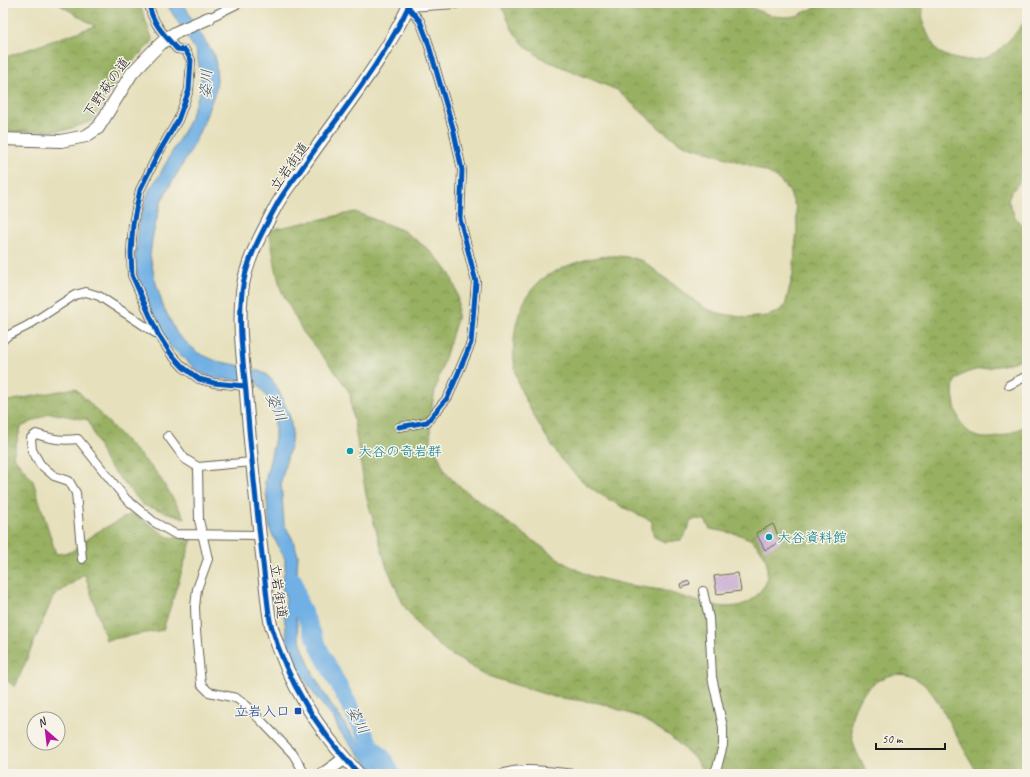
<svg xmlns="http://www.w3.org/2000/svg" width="1030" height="777" font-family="Caveat,'Klee One',sans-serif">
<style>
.forest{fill:url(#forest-crowns);stroke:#5a663f}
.water{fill:#71b0e4;stroke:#466680}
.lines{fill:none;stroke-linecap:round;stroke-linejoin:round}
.river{stroke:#71b0e4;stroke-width:17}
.building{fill:url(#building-hatch)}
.street-casing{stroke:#636154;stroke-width:10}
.secondary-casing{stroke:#636154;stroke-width:14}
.street{stroke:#fff;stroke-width:8}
.secondary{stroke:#fff;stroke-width:12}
.cycleway-casing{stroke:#f7f3e8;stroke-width:8}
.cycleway{stroke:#0057b8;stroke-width:5}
.culture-dot{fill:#0f9aa8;stroke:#f7f3e8;stroke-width:1.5}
.transit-dot{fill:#1a4fb4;stroke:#f7f3e8;stroke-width:1.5}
.labels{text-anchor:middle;stroke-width:3;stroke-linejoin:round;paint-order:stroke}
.street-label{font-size:14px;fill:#1c1c1c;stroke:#f7f3e8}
.culture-label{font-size:14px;fill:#0d838f;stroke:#f7f3e8;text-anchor:start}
.transit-label{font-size:14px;fill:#164399;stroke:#f7f3e8;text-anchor:end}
.water-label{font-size:15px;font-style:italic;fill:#3e576c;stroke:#f7f3e8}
</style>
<defs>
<pattern id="forest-crowns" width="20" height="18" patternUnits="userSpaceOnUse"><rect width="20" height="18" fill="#98b062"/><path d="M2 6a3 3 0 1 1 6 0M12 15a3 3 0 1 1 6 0" fill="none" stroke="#7b8e50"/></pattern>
<pattern id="building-hatch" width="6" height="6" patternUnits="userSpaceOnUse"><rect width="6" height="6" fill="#ccafd7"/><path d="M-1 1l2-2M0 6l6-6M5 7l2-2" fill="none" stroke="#af96b8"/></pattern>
</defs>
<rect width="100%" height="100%" fill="#f7f3e8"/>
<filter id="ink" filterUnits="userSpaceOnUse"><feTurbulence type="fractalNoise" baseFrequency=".025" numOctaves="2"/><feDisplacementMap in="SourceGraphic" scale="8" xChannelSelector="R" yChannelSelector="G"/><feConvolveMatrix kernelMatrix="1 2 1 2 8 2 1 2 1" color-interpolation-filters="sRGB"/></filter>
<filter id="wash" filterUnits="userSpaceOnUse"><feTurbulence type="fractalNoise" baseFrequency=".012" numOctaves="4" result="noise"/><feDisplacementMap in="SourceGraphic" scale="16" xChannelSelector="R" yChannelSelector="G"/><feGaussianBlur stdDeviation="0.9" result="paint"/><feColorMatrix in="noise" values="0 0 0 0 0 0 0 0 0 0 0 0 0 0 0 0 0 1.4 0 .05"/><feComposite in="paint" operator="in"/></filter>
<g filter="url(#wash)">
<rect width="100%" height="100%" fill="#e6e0bc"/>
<g class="forest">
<polygon points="61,3 139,3 153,41 119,75 92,121 66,130 3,132 3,58 95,26 60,5"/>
<path d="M501 3H747L749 6 759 11 773 16 785 17 796 16 825 3H924C923 9 922 15 923 21 925 30 934 49 941 53 949 58 961 61 970 60 977 60 985 59 991 55 1003 49 1019 30 1027 18V173L1012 191 1008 200 1015 217 1027 232V356C1020 359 1014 362 1007 364 994 367 972 369 962 375 960 376 956 380 955 381 950 390 956 412 960 421 963 427 971 435 977 437 997 441 1011 433 1027 425V774H978C969 758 960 742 951 726 943 711 933 689 918 680 886 660 849 697 851 729 852 746 860 761 869 774H706L694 758 670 736 639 717 600 703 554 697 488 676 446 652 423 631 404 606 386 565 366 495 351 405 350 393 333 369 303 332 281 290 276 269 269 230 355 212 402 230 428 249 439 260 450 274 456 289 458 302 457 319 436 387 431 410 430 428 431 440 446 473 458 485 504 520 566 564 590 576 628 585 661 590 709 605 726 607 738 606 749 602 757 595 765 585 767 575V563L763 553 757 545 750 539 737 534 710 529 705 520 696 519 690 522 688 530 681 540 665 542 654 537 652 529V521C624 508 597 496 575 474 562 463 553 447 544 433 535 418 527 404 520 388 508 355 512 308 538 283 546 275 557 271 567 266 592 256 617 252 643 261L704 308 718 313 746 318 767 316 777 312 785 306 793 274 797 229 796 208 789 191 780 181 769 173 752 166 682 144 664 132 617 90 545 60C532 52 520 43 512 29 508 21 505 12 501 3Z"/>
<polygon points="75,388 157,473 185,518 143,505 105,461 88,420 50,413 21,427 13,456 33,481 56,554 71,552 97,532 133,513 168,537 192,539 163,630 106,640 85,574 53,597 15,687 3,677 3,402"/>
</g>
<polygon class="water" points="166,3 183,3 200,33 215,56 217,80 215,92 203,124 191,150 161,201 152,239 150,255 155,280 163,306 177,334 198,353 216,361 252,368 266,374 275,384 282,398 290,417 292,431 291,443 281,481 284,524 292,538 298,555 297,571 297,585 300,596 296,618 299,636 303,649 312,671 322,690 334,709 343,721 348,730 376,762 385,774 376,774 340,732 334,719 316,697 298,669 289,651 284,615 286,598 281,584 285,570 285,559 270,530 265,482 275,438 275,417 268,399 256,381 238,380 213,378 199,372 170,346 153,318 138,281 135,260 139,223 149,190 159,176 188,123 202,86 199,65 196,51"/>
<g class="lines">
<polyline class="river" points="294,581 299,602 322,654 370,744 385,760 392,774"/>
</g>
<g id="blocks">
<g class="building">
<polygon points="773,524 781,542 765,550 756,533"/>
<polygon points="738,573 741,591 717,594 714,576"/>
<polygon points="689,581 690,585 681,588 680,584"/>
</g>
</g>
</g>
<g filter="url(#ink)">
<use href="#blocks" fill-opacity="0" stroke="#636154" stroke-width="1"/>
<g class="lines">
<g class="street-casing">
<g id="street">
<path d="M149 3C151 22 165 36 177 49L185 50 191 60 189 90 178 120 158 154 140 190 133 224 131 253 132 275 158 334 171 354 183 367 199 379 214 383 245 386"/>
<polyline points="408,7 456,4"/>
<polyline points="209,18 239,3"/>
<polyline points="3,340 7,336 27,326 75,295 86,292 99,296 157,334"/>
<polyline points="1009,385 1027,376"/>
<polyline points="399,427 427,422 448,397 471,343 476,282 460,219 462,170 453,128 427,39 420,21 408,7"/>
<polyline points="168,436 185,459 198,467 252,462"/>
<polyline points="198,467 199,520 208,559 197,589 195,607 196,631 201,684 209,692 236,698 247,706 293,754 305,774"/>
<path d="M82 559 76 493 69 481 54 476 40 464 32 450 31 438 36 434C52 439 61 441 78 439L126 499 154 522 175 534 260 535"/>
<polyline points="703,591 709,618 712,677 723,727 723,745 718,764 714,774"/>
<path d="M501 774C522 766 552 772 575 774"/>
</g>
</g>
<g class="secondary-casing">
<g id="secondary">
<polyline points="3,139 61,141 86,136 98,128 132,73 152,52 167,38 177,32 209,18"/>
<polyline points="322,774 326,772 344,759"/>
<path d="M359 774C318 730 288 684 271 625 269 617 268 607 267 598 259 530 251 461 246 392 243 360 238 324 242 292 245 263 261 234 275 208 282 194 293 181 302 168 339 114 383 63 410 3"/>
</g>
</g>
<use href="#street" class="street"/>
<use href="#secondary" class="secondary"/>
<g class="cycleway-casing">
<g id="cycleway">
<path d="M149 3C151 22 165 36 177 49L185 50 191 60 189 90 178 120 158 154 140 190 133 224 131 253 132 275 158 334 171 354 183 367 199 379 214 383 245 386"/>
<polyline points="399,427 427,422 448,397 471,343 476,282 460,219 462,170 453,128 427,39 420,21 408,7"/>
<path d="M359 774C318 730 288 684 271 625 269 617 268 607 267 598 259 530 251 461 246 392 243 360 238 324 242 292 245 263 261 234 275 208 282 194 293 181 302 168 339 114 383 63 410 3"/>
</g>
</g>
<use href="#cycleway" class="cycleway"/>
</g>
</g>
<g class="culture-dot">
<circle cx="350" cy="451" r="4"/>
<circle cx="769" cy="537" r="4"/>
</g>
<rect class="transit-dot" x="294" y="707" width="8" height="8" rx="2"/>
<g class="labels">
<g class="street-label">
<text transform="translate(106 87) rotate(-55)" y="5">下野萩の道</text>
<text transform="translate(289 166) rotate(-55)" y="5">立岩街道</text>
<text transform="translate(279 591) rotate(82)" y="5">立岩街道</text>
</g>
<g class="culture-label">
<text x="358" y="456">大谷の奇岩群</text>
<text x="777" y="542">大谷資料館</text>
</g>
<g class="transit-label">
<text x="290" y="716">立岩入口</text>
</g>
<g class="water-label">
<text transform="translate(206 84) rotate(-87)" y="5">姿川</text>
<text transform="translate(276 407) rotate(67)" y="5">姿川</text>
<text transform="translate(358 720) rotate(62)" y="5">姿川</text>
</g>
</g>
<rect width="1030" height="777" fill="none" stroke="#f7f3e8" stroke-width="16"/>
<g transform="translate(46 731) rotate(332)"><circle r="19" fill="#f7f3e8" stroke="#9f9d96"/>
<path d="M0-3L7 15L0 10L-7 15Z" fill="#b5179e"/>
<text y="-6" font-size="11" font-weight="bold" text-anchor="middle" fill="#1c1c1c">N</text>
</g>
<path d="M876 743v6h69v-6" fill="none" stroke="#1c1c1c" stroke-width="2"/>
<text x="882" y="743" font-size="12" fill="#1c1c1c" stroke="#f7f3e8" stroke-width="3" paint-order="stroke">50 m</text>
</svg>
